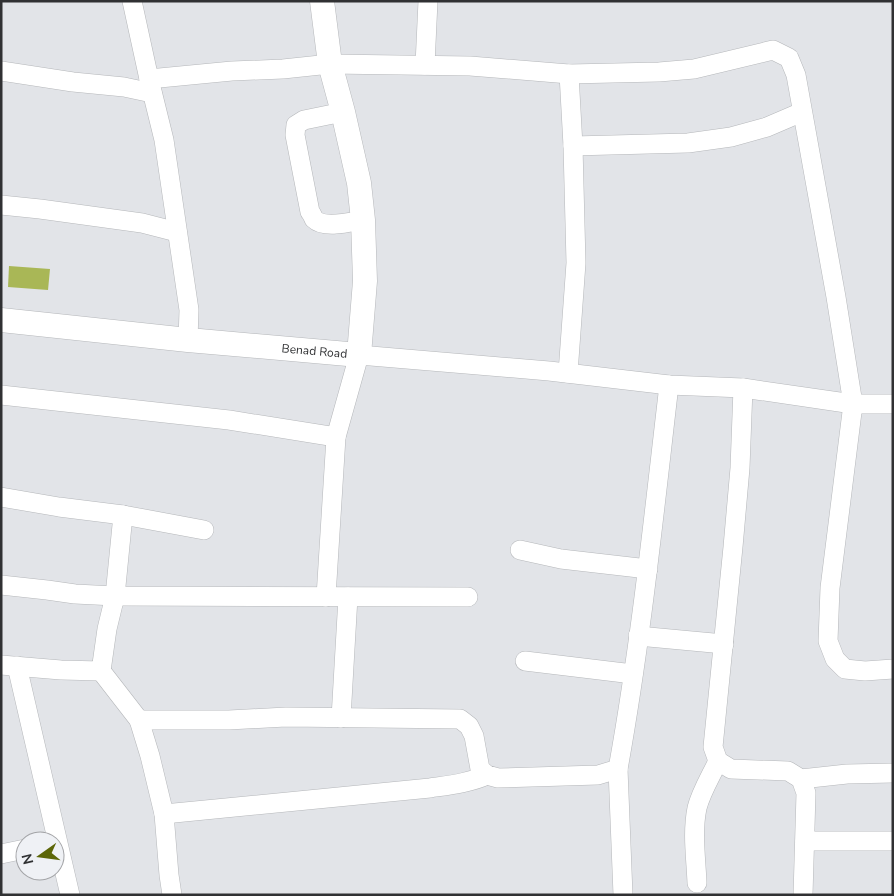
<svg xmlns="http://www.w3.org/2000/svg" width="894" height="896" font-family="'Nunito Sans',sans-serif">
<style>
.building{fill:#a9b756}
.lines{fill:none;stroke-linecap:round;stroke-linejoin:round}
.minor-casing{stroke:#b5b7ba;stroke-width:20}
.major-casing{stroke:#b5b7ba;stroke-width:25}
.minor{stroke:#fff;stroke-width:19}
.major{stroke:#fff;stroke-width:24}
.labels{text-anchor:middle;stroke-width:4.5;stroke-linejoin:round;paint-order:stroke}
.street-label{font-size:12px;fill:#303133;stroke:#eff1f5}
</style>
<rect width="100%" height="100%" fill="#e2e4e8"/>
<polygon class="building" points="9,266 50,269 48,290 8,287"/>
<g class="lines">
<g class="minor-casing">
<g id="minor">
<polyline points="132,1 149,79 164,140 189,310 188,340"/>
<polyline points="425,65 428,1"/>
<polyline points="1,71 73,82 124,87 152,93"/>
<polyline points="149,79 232,71 283,69 330,64 470,66 569,74 659,72 694,69 773,50 789,58 796,75 836,297 853,404 830,588 828,641 835,659 845,669 865,671 893,669"/>
<path d="M343 112 304 120 296 125 295 135 310 212C312 214 313 217 314 219 324 229 351 222 363 220"/>
<polyline points="573,146 688,143 731,137 767,127 802,112"/>
<polyline points="1,205 40,209 142,223 177,232"/>
<polyline points="568,373 576,263 573,146 569,74"/>
<polyline points="743,388 740,468 733,547 713,747 718,761 731,769 788,771 801,779 806,793 803,895"/>
<polyline points="1,395 229,420 336,437 359,355 549,371 669,385 743,388 853,404 893,404"/>
<polyline points="1,497 59,507 123,515 204,530"/>
<polyline points="520,550 561,559 648,569"/>
<polyline points="1,585 47,590 75,594 115,596 468,597"/>
<polyline points="326,597 336,437"/>
<polyline points="638,636 724,644"/>
<polyline points="525,661 633,674"/>
<polyline points="1,665 61,670 101,671 107,629 115,596 123,515"/>
<polyline points="17,666 70,895"/>
<polyline points="101,671 139,720 150,756 164,814 169,875 172,895"/>
<polyline points="341,718 348,597"/>
<path d="M139 720H229L286 717 460 719 469 726 474 736 480 769 487 775 498 778 598 775 618 769C641 642 654 513 669 385"/>
<polyline points="618,769 623,895"/>
<polyline points="801,779 847,774 893,773"/>
<path d="M164 814 430 788C450 785 469 783 487 775"/>
<polyline points="805,841 893,841"/>
<polyline points="1,854 25,849"/>
<path d="M697 883C696 858 692 833 697 808 701 792 711 776 718 761"/>
</g>
</g>
<g class="major-casing">
<g id="major">
<path id="s1" d="M1 320 188 340 359 355 365 281 363 220 359 183 343 112 330 64 322 1"/>
</g>
</g>
<use href="#minor" class="minor"/>
<use href="#major" class="major"/>
</g>
<g class="labels">
<g class="street-label">
<text dy="4" stroke="none"><textPath href="#s1" startOffset="315">Benad Road</textPath></text>
</g>
</g>
<rect width="894" height="896" fill="none" stroke="#303133" stroke-width="5"/>
<g transform="translate(40 856) rotate(256)"><circle r="24" fill="#eff1f5" stroke="#a3a4a7"/>
<path d="M0-4L9 19L0 12L-9 19Z" fill="#5c6608"/>
<text y="-8" font-size="14" font-weight="bold" text-anchor="middle" fill="#303133">N</text>
</g>
</svg>
